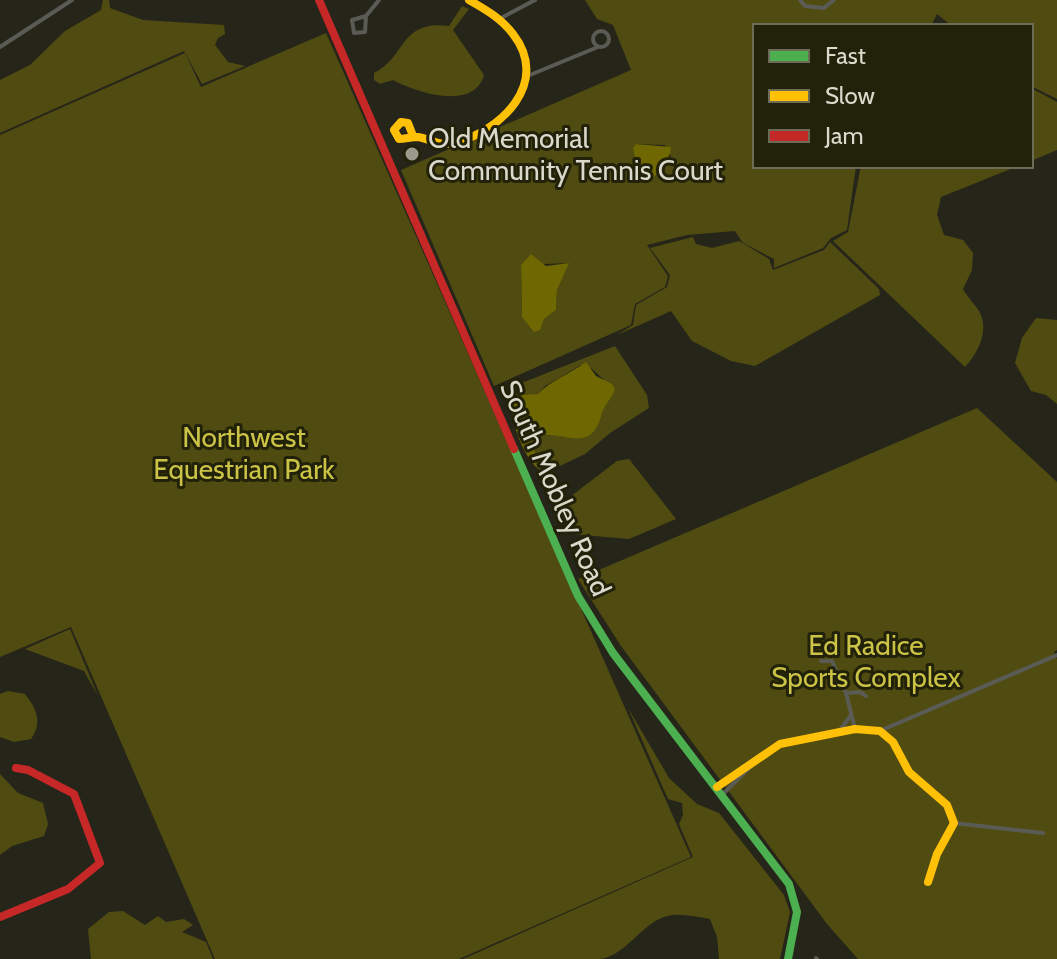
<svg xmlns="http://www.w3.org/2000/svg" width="1057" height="959" font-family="Cabin,sans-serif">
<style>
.green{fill:#504c11;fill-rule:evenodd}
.water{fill:#6e6702}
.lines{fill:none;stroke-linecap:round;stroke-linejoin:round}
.street{stroke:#5b5b55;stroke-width:4}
.fast{stroke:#4caf50;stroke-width:8}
.slow{stroke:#ffc107;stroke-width:8}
.jam{stroke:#c62828;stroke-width:8}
.poi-dot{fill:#9b9a8d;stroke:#222109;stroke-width:3}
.labels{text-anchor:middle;stroke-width:6;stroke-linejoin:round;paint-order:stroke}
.poi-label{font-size:28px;fill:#dad9cb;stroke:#222109;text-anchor:start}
.park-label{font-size:28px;fill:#cbc346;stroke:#222109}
.street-label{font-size:28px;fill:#dad9cb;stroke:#222109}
</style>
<rect width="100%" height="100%" fill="#262519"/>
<g class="green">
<polygon points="103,0 109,0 110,8 143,20 224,25 225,34 218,38 215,45 228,62 245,66 202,84 184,51 0,133 0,80 30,65 65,31 101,10"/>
<path d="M585 0H1057V99L1031 86V26H952L937 14 931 26H755V166H856L847 230 831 238 823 248 774 268V259L743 243 735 231 687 235 647 245 668 276 665 287 635 304 631 325 494 386 401 170 631 70 613 25 597 19ZM636 144 665 145 671 156 646 182C633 172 637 159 636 144ZM568 263 557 290 556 310 544 319 522 317 521 265Z"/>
<path d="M462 6 469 9 453 30 484 75C474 111 417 93 393 80L380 84 374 80V73C407 57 399 20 449 26Z"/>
<polygon points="326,33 691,857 459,959 215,959 71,627 0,657 0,135 185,53 201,87"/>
<polygon points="1031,88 1057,102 1057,150 1031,161"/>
<path d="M861 166H1018L941 197 937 215 944 235 963 240 973 253 972 270 963 289C968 298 974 303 979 311 990 330 978 353 965 367L833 241 848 232Z"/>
<polygon points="693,237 696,244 712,248 739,241 769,259 773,270 824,250 830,242 879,289 880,295 755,366 731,361 692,341 671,311 617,335 633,325 636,305 667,287 670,275 650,248"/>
<polygon points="1036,318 1057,320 1057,404 1046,395 1031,391 1015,363 1022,338"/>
<path d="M615 346 647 395 649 408 610 433 585 454 543 474 537 468 533 439C562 426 590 457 602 412 605 404 612 398 614 389L591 368 581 365 545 386 538 394 519 397 511 403 519 384Z"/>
<polygon points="977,408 1057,482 1057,650 1054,652 1057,659 1057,959 858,959 827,924 621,646 578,579"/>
<polygon points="629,459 676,519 629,539 572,534 559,509 562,503 617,461"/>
<polygon points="70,629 98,696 84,671 25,649"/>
<path d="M8 691 25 694C36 708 43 722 31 739L14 742 0 737V694Z"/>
<path d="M628 708 669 778 697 804 719 813 784 895 790 912 780 959H719L717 937 710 919C698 917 685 914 673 915 643 918 629 955 600 959 556 959 507 959 463 959L693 857 679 824 683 815 682 803 668 799Z"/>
<polygon points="0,774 18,793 43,803 48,824 44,836 12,846 0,855"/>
<polygon points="123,911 145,925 158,916 166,922 184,919 193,925 182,932 206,942 213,959 91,959 88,929 109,912"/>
</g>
<g class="water">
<path d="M636 144 671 147C671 159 657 178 646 182L639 176 633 148Z"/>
<polygon points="531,254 546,266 569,263 557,290 556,310 544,319 540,330 534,332 522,317 521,265"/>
<path d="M586 362 596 376 612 384 615 389C612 398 605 404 602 413 590 459 563 426 533 438L537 468C522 453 512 424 511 403L523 395 538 394C551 380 570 374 586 362Z"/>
</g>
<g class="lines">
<g class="street">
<polyline points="800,0 805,6 824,8 834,0"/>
<polyline points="366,16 365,32 354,33 352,20 366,16 379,0"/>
<polyline points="503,17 535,0"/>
<circle cx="601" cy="39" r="8"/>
<polyline points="0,47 72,0"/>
<polyline points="525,77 598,47"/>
<polyline points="821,661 832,661 846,693 855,729"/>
<polyline points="846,693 860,692 866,696"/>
<polyline points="840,730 851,715"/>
<polyline points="882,730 1057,655"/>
<polyline points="723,794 752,765"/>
<polyline points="954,823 1043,833"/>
<polyline points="816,958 817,959"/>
</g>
<polyline class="fast" points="514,449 578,596 613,653 789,884 797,912 788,959"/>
<g class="slow">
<path d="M413 136 408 123 401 122 394 130 399 139C405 139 411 137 418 137 431 139 440 147 454 143 501 131 551 83 513 34 501 18 486 10 469 0"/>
<polyline points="717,787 780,744 855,729 880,731 893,742 909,772 947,805 954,823 937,854 928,882"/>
</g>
<g class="jam">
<polyline points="319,0 514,449"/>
<polyline points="0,917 68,889 100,863 74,794 28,770 16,768"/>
</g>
</g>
<circle class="poi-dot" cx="412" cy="154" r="8"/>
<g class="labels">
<g class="poi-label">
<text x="428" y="148">Old Memorial<tspan x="428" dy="32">Community Tennis Court</tspan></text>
</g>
<g class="park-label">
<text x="244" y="447">Northwest<tspan x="244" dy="32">Equestrian Park</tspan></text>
<text x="866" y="655">Ed Radice<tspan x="866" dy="32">Sports Complex</tspan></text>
</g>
<g class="street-label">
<text transform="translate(556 488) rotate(66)" y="10">South Mobley Road</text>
</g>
</g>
<rect x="753" y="24" width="280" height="144" fill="#222109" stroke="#6c6b57" stroke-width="2"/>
<rect x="769" y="50" width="40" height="12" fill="#4caf50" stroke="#6c6b57" stroke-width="2"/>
<text x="825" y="64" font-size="24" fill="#dad9cb">Fast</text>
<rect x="769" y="90" width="40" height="12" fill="#ffc107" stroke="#6c6b57" stroke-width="2"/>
<text x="825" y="104" font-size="24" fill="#dad9cb">Slow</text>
<rect x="769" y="130" width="40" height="12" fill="#c62828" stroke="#6c6b57" stroke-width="2"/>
<text x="825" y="144" font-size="24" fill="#dad9cb">Jam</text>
</svg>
